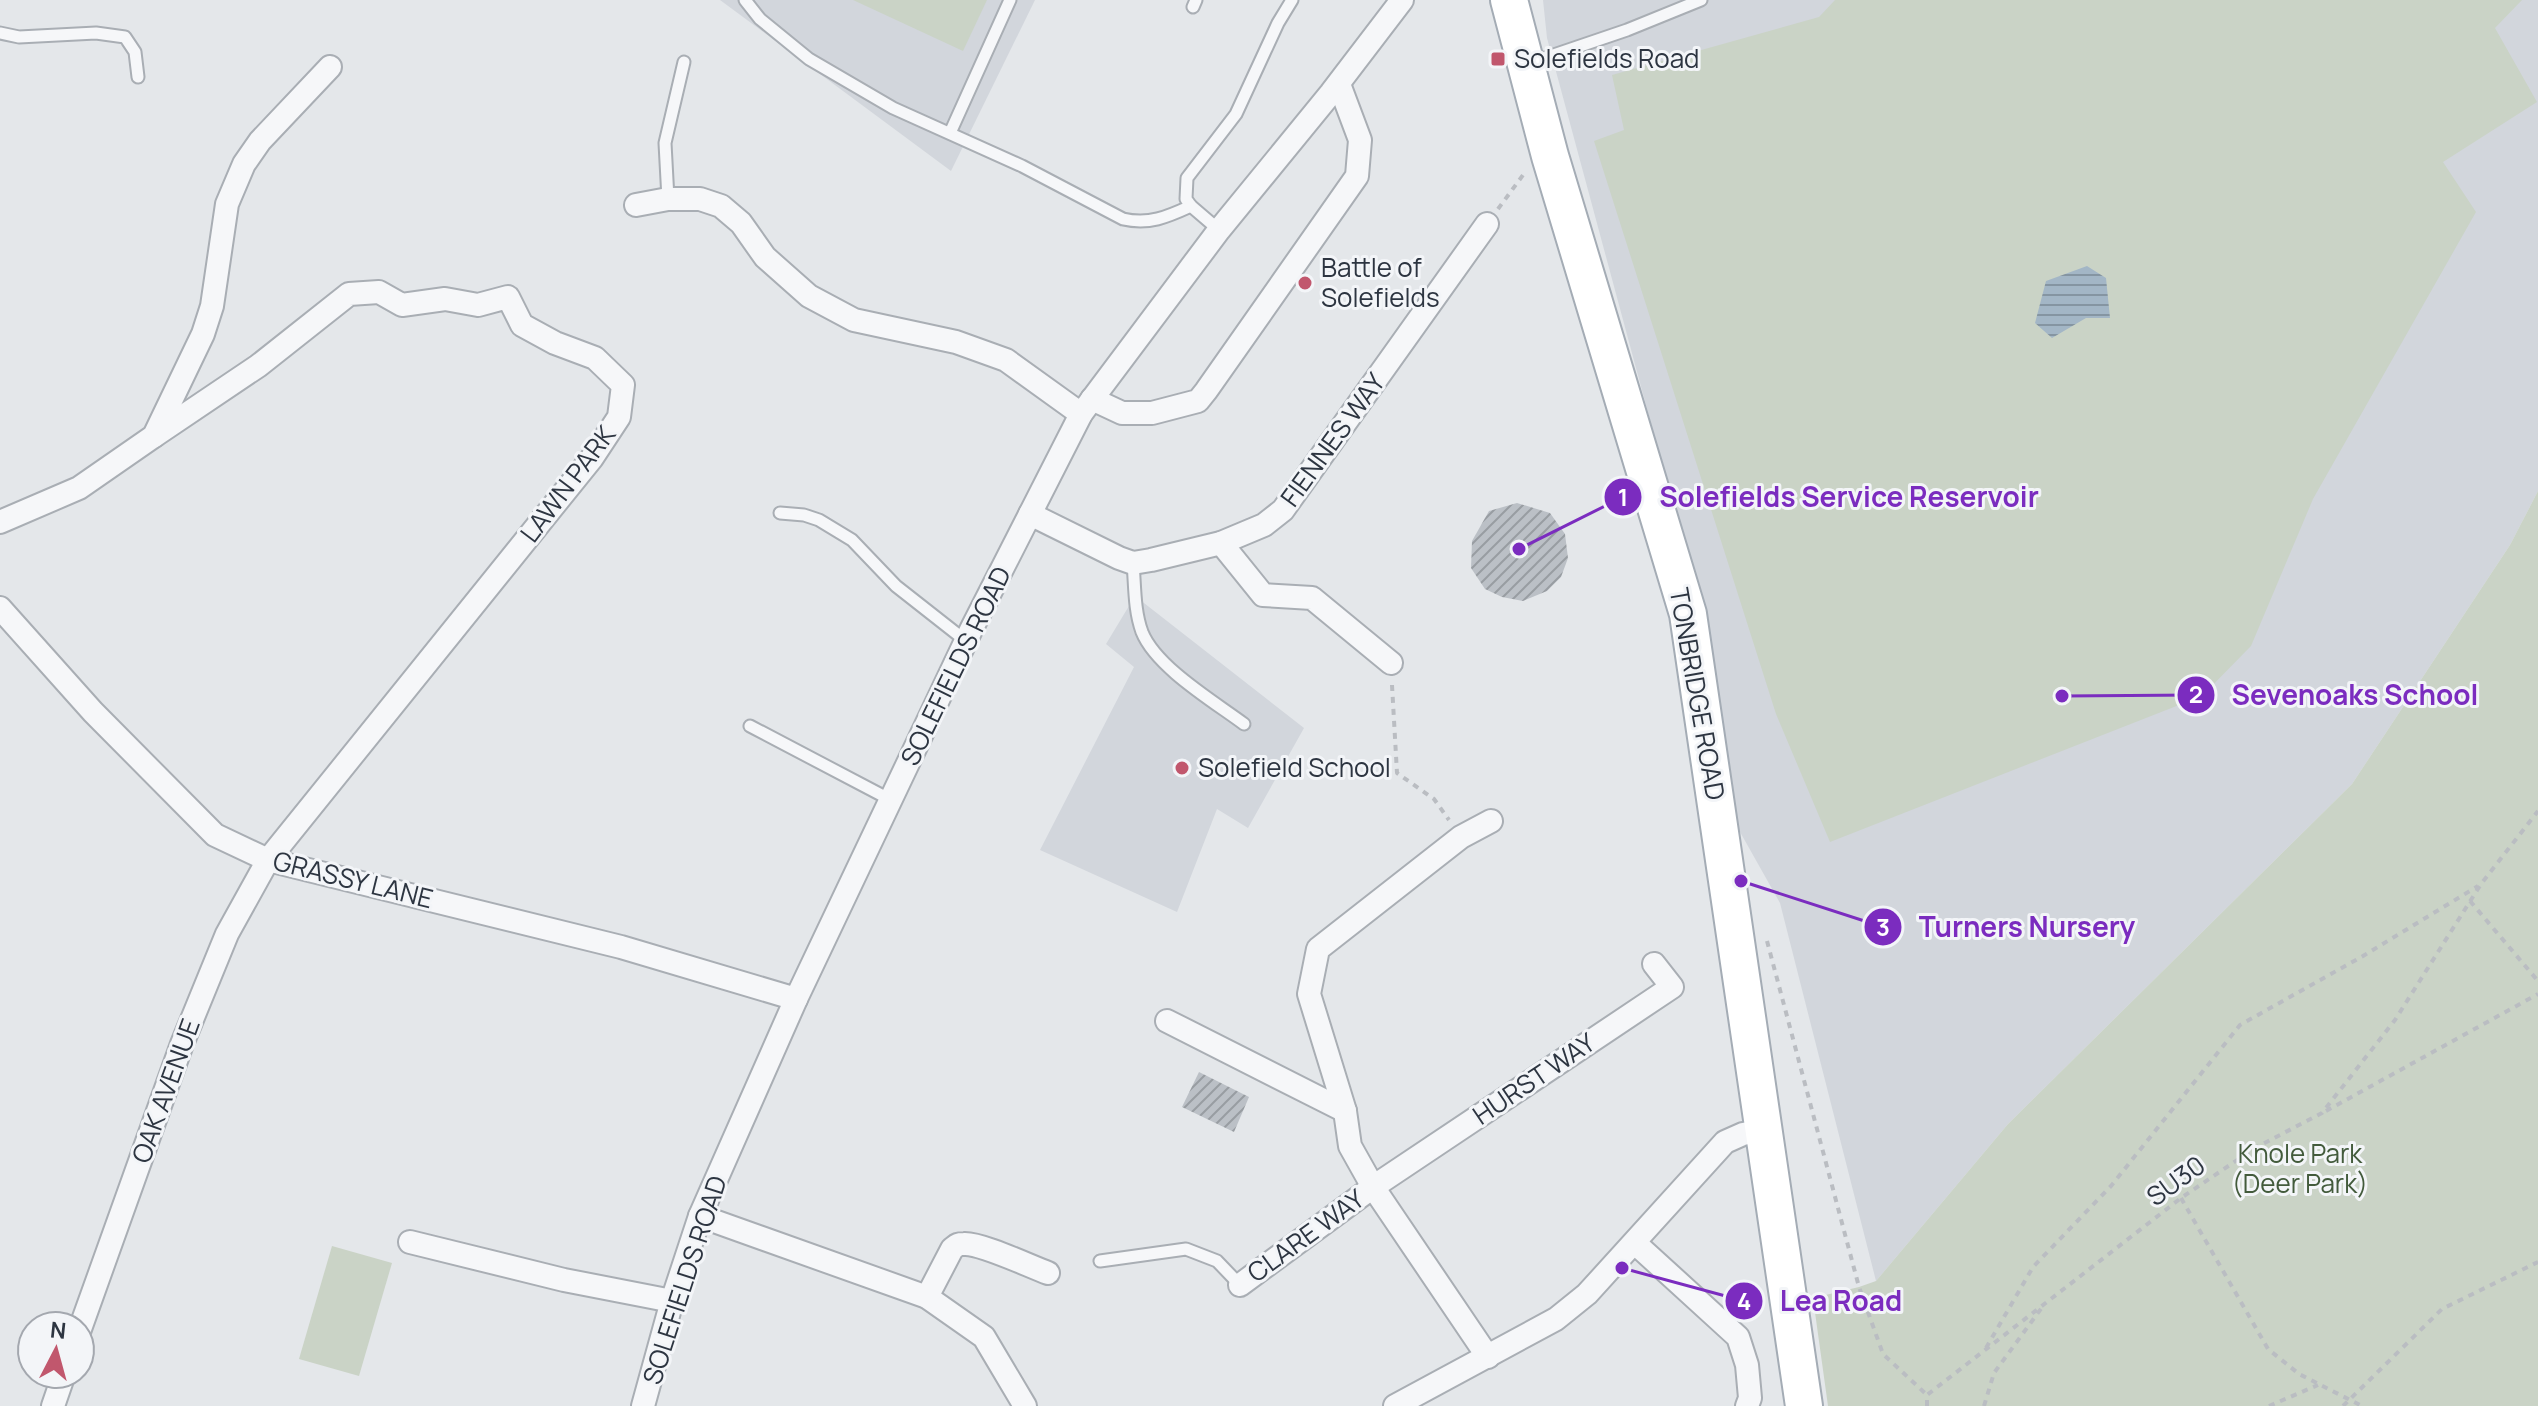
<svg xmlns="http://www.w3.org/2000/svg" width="2538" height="1406" font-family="Manrope,sans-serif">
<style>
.built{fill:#d2d6dc}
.green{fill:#cad3c6}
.water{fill:url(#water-rules)}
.building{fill:url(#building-hatch)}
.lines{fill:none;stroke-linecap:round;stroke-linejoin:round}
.lane-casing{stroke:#a9aeb4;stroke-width:15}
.street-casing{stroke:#a9aeb4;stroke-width:26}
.primary-casing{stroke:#a4acb5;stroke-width:40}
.path{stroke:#babdc2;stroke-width:4;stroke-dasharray:6 6;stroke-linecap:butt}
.lane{stroke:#f6f7f9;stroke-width:11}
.street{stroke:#f6f7f9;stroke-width:22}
.primary{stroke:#fff;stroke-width:36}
.poi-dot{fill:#c1576d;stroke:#f3f5f8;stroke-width:3}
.labels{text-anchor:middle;stroke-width:6;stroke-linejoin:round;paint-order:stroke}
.poi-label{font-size:26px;fill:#2d3541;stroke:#f3f5f8;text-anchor:start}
.street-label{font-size:26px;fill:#2d3541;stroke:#f3f5f8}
.park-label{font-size:26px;fill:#435b3c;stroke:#f3f5f8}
.leader{fill:none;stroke:#7b2cbf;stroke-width:3}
.callout-dot{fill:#7b2cbf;stroke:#f3f5f8;stroke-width:3}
.mark-label{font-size:24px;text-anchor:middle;font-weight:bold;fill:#fff}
.callout-label{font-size:28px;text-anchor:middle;font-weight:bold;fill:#7b2cbf;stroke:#f3f5f8;stroke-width:6;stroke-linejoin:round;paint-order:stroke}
</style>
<defs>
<pattern id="water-rules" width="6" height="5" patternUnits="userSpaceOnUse" patternTransform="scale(2)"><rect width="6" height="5" fill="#a3b6c6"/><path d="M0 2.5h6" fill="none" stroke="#8595a2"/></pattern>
<pattern id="building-hatch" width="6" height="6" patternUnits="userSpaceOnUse" patternTransform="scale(2)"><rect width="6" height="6" fill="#bbc0c6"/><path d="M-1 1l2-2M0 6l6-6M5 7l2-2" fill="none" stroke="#989da2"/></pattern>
</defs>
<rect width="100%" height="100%" fill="#e4e7ea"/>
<g class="built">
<polygon points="720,0 1035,0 951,171"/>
<polygon points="1543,0 2538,0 2538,491 2510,545 2352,784 2008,1124 1876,1281 1780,903 1735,823 1701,609 1547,38"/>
<polygon points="1135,596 1304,728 1248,828 1217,809 1177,912 1040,850 1134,667 1106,644"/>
</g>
<g class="green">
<polygon points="853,0 987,0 963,51"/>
<polygon points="1835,0 2522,0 2495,28 2537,102 2443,162 2476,212 2313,499 2251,646 2202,696 1830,842 1776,714 1594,141 1624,130 1612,75 1819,17"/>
<polygon points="2538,491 2538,1406 1828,1406 1813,1298 1859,1287 1876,1281 2008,1124 2352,784 2510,545"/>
<polygon points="332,1246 392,1263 359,1376 299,1359"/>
</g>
<polygon class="water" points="2087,266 2106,278 2110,318 2086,318 2052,338 2035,323 2046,281"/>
<g class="building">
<polygon points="1517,503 1550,513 1565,534 1568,558 1561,577 1547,591 1523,601 1502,597 1485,589 1471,568 1472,541 1489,511"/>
<polygon points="1199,1072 1249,1097 1234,1132 1182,1107"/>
</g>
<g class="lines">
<g class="lane-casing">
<g id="lane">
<path d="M745 0 760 19 809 59 893 108 1022 166 1123 219C1149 225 1167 217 1191 206"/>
<polyline points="1193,7 1196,0"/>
<polyline points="0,33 19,37 96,33 125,37 135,52 138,77"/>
<polyline points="1530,63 1627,30 1701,0"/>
<polyline points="950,133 1010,0"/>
<polyline points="668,199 665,143 684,62"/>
<polyline points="1219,230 1191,206 1186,199 1187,178 1236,114 1278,23 1292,0"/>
<polyline points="780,513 804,515 819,520 852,540 896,586 966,641"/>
<path d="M1133 563C1135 586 1134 610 1142 632 1156 667 1213 701 1244 724"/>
<polyline points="750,726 891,800"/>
<polyline points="1100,1261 1186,1249 1217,1261 1240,1285"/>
</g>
</g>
<g class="street-casing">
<g id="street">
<polyline points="636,205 668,199 700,199 721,206 741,223 765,257 809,296 854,320 956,342 1006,360 1081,414"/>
<polyline points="1092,399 1122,413 1152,413 1198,401 1206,391 1357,176 1360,140 1339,84"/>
<polyline points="1030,514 1119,558 1133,563 1151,560 1221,543 1264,525 1283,510 1487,224"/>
<polyline points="0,522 79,488 154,436 203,334 212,306 227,204 244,164 260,141 330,67"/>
<polyline points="1221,543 1263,595 1312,598 1391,663"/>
<polyline points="0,608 93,712 215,835 268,860 621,947 796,999"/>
<polyline points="1167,1021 1345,1111"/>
<polyline points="700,1216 927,1297 984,1337 1025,1406"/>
<polyline points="410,1242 564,1280 672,1301"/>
<polyline points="1635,1243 1738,1337 1747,1365 1750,1398 1747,1406"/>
<polyline points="1240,1285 1373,1187 1672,987 1654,964"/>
<path d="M927 1297 952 1249C957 1245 957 1244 964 1244 981 1243 1029 1266 1048 1273"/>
<polyline points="80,1329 182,1044 227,934 268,860 592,458 619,417 623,385 595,358 555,343 522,325 508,297 478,305 445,299 402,305 379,292 349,294 258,366 154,436"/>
<polyline points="1488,1357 1373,1187 1350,1146 1345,1111 1309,994 1318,949 1461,837 1491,821"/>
<polyline points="53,1406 64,1374"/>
<polyline points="643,1406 672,1301 700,1216 796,999 910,759 971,630 1081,414 1219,230 1331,93 1402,0"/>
<polyline points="1395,1406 1556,1319 1587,1294 1725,1142 1743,1134 1764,1130"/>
</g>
</g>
<g class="primary-casing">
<polyline id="primary" points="1509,0 1550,156 1688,614 1804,1406"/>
</g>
<g class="path">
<polyline points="1498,209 1526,171"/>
<polyline points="1392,685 1397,773 1434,799 1449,820"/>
<polyline points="2470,901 2538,981"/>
<polyline points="1767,941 1859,1287 1883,1354 1927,1395"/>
<polyline points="2326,1111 2538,994"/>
<polyline points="2181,1198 2268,1349 2299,1374 2362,1406"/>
<polyline points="1986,1348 2033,1267 2111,1186 2240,1025 2363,956 2478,886"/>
<polyline points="1927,1406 1927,1395 2181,1198 2255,1148 2322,1113 2395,1020 2481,884 2538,811"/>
<polyline points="1984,1406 1994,1373 2043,1306"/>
<polyline points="2269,1406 2318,1385"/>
<polyline points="2343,1406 2442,1309 2538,1262"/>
</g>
<use href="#lane" class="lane"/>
<use href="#street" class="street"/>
<use href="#primary" class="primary"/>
</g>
<g class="poi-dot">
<rect x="1490" y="51" width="16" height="16" rx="4"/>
<circle cx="1305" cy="283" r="8"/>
<circle cx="1182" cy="768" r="8"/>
</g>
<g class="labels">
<g class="poi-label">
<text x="1514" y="68">Solefields Road</text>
<text x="1321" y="277">Battle of<tspan x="1321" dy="30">Solefields</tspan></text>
<text x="1198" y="777">Solefield School</text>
</g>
<g class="street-label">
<text transform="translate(1333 440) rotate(-54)" y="9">FIENNES WAY</text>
<text transform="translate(568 484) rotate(-53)" y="9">LAWN PARK</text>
<text transform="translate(956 666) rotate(-64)" y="9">SOLEFIELDS ROAD</text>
<text transform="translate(1697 694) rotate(80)" y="9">TONBRIDGE ROAD</text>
<text transform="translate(353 880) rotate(14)" y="9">GRASSY LANE</text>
<text transform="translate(1534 1079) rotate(-34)" y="9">HURST WAY</text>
<text transform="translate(166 1091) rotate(-70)" y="9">OAK AVENUE</text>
<text transform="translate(2176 1181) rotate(-36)" y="9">SU30</text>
<text transform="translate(1306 1236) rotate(-36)" y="9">CLARE WAY</text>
<text transform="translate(685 1280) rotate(-72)" y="9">SOLEFIELDS ROAD</text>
</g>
<g class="park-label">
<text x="2300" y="1163">Knole Park<tspan x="2300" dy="30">(Deer Park)</tspan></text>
</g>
</g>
<path class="leader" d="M1519 549L1623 497M2062 696L2196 695M1741 881L1883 927M1622 1268L1744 1301"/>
<g class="callout-dot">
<circle cx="1519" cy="549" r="8"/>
<circle cx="2062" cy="696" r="8"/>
<circle cx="1741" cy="881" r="8"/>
<circle cx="1622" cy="1268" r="8"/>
<circle cx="1623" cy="497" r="20"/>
<circle cx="2196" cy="695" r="20"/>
<circle cx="1883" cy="927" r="20"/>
<circle cx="1744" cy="1301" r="20"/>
</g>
<g class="mark-label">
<text x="1623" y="506">1</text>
<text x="2196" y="703">2</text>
<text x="1883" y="936">3</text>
<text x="1744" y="1310">4</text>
</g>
<g class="callout-label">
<text x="1849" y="507">Solefields Service Reservoir</text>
<text x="2355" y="705">Sevenoaks School</text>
<text x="2027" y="937">Turners Nursery</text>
<text x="1841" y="1311">Lea Road</text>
</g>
<g transform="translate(56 1350) rotate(6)"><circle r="38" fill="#f3f5f8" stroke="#a4a8af" stroke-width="2"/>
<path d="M0-6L14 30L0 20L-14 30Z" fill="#c1576d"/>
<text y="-12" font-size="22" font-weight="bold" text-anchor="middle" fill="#2d3541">N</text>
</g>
</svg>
